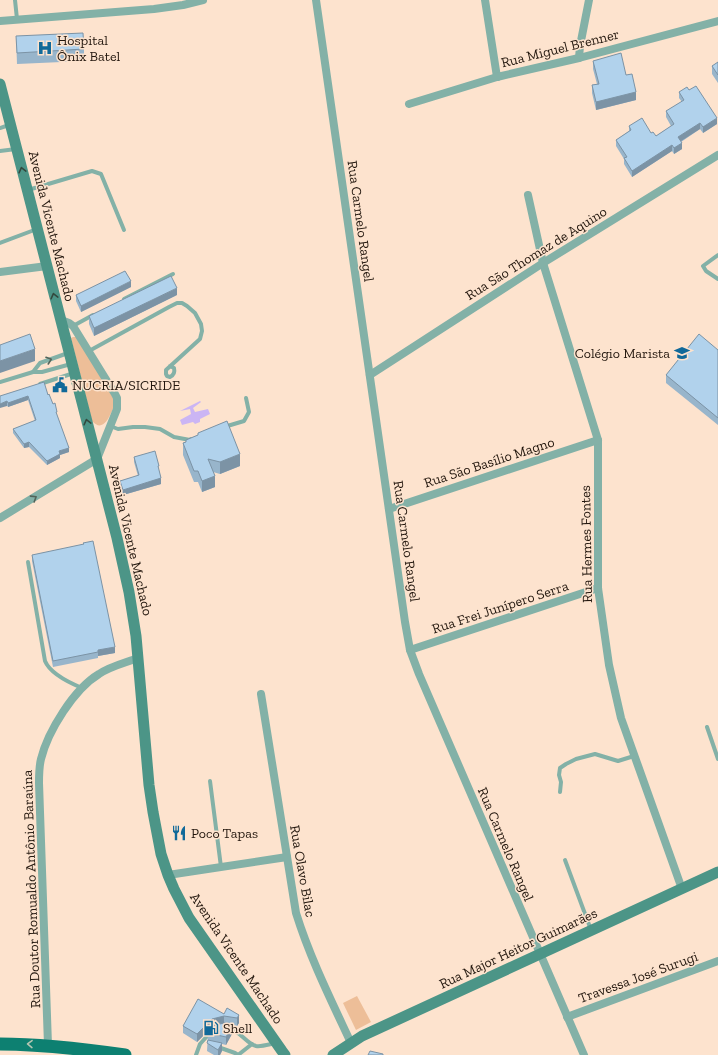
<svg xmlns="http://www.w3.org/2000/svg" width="718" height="1055" font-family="'Zilla Slab',serif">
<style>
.green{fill:#edbe98}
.water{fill:#cbb5f4}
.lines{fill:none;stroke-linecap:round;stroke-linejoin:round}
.lane{stroke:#83b1a7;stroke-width:4}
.street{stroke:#83b1a7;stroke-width:8}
.secondary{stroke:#4c9587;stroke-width:11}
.primary{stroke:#0d8071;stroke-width:13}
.wall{fill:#98b5cb}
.shaded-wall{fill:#7c93a5}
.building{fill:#b1d2ec;stroke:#7c93a5}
.oneway{stroke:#33493e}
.oneway2{stroke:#52645a}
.oneway3{stroke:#b5c5b2}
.labels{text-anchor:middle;stroke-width:3;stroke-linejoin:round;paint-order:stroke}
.poi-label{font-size:14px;fill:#22160d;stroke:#fde3ce;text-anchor:start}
.street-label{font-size:14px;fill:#22160d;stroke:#fde3ce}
</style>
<rect width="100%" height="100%" fill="#fde3ce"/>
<g class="green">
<path d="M73 337H76L112 393C112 396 114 400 114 403 114 406 113 410 111 413 107 422 101 431 92 421L71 338Z"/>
<polygon points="357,996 371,1022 356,1030 343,1003"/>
</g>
<polygon class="water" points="200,401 201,402 193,408 195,412 208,409 210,414 200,419 200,422 195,424 193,422 182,425 180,420 191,414 190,409 180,411"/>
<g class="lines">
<g class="lane">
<polyline points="15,0 17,19"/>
<polyline points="0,128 9,125"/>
<polyline points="0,151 16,149"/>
<polyline points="28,190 92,171 101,174 124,230"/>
<polyline points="0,243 37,229"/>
<polyline points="718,255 703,266 706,271 718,279"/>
<polyline points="124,299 173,274"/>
<polyline points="73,326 93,315"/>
<path d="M89 351 169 307 177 303H182L187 306 195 313 201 324 202 331 200 339 166 370V374L167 376 170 377C174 375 175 372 174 368L170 366"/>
<polyline points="33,372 40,363 68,353"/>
<polyline points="0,382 33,372 42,372 71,364"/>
<polyline points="40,384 74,373"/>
<polyline points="110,426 118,429 133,427 145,427 160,429 174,437 190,440 191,439"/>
<polyline points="224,427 244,421 249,412 246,398"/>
<path d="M28 562 45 661C50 673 70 683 82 688"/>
<polyline points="707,727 718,759"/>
<polyline points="210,781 221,867"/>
<polyline points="560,792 561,782 559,775 560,768 566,764 576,759 595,754 618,761 634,756"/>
<polyline points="565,860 591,930"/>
<path d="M229 1028C240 1031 247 1044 256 1046 262 1047 270 1044 276 1043"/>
<polyline points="218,1047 235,1053 238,1055"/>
<polyline points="196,1055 200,1044 210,1033"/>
<polyline points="238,1055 252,1044"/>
</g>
<g class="street">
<polyline points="316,0 405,622 410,650 419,674 584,1055"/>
<polyline points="485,0 497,77"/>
<polyline points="0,21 154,9 183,5 203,0"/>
<polyline points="579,58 580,46 589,0"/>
<polyline points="409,104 497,77 579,58 718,21"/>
<polyline points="528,195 543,263 598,440 598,588 609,665 621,718 682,889"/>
<polyline points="0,272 47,266"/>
<polyline points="370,375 543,263 718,155"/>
<polyline points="389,509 598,440"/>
<polyline points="0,518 97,459 117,409 117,398 115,394 73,326 69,323 61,320"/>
<polyline points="410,650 598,588"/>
<path d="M261 694 296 913C310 958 331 1000 351 1043"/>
<polyline points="168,875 287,857"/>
<polyline points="567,1017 718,961"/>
<path d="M48 1045 39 783C39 775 39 767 41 759 48 731 74 689 99 674 111 666 125 663 138 658"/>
</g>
<g class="secondary">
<polyline points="0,84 117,538 129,592 136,636 149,785 153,812 161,854 168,875 174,889 189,918 282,1051 285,1055"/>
<polyline points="333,1055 362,1036 718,872"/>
</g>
<path class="primary" d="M0 1044C42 1044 83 1049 125 1055"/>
</g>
<g class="wall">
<polygon points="16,36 84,49 84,61 17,64"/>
<polygon points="593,61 626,75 636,100 596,110 592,93 592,85 597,84 593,69"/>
<polygon points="718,62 718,83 712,74 712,66"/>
<polygon points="689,90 717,124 703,133 700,129 681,142 682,149 674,154 672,151 632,177 624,164 624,159 616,146 616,140 629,131 629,126 651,133 656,136 671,126 666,117 666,111 682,102 679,98 679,92"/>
<polygon points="131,287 81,312 76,301 76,295"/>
<polygon points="177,295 94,336 89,324 89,316"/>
<polygon points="718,350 718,425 666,383 666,375"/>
<polygon points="48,395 53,404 69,452 60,455 60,458 47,465 29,447 24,448 13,433 13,429 35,421 28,400 8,407 0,396"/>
<polygon points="198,433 240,466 220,474 213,472 215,487 202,492 198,482 194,482 183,455 183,443 186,442 186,440 198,435"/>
<polygon points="134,457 159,471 161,484 123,495 120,486 120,481 138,476 134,462"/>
<polygon points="32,555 115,653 98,656 98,658 53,667 32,561"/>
<polygon points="224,1014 239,1015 239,1023 237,1026 233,1025 233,1032 226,1045 222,1044 222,1051 220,1055 214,1055 207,1051 208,1033 214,1026 212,1027 197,1042 183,1033 183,1026"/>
</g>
<g class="shaded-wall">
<polygon points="636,92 636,100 596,110 596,102"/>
<polygon points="717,118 717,124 703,133 703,127"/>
<polygon points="700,123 700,129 678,143 678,137"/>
<polygon points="682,143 682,149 674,154 674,148"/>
<polygon points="672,145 672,151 632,177 632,171"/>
<polygon points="131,281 131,287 81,312 81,306"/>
<polygon points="177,288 177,295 94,336 94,328"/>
<polygon points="35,349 35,361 0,373 0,361"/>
<polygon points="28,396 28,400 8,407 8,403"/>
<polygon points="7,401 7,406 0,408 0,404"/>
<polygon points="29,442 29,447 24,448 24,444"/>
<polygon points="69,448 69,452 60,455 60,458 47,465 47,461 59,451"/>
<polygon points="240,454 240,466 220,474 220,462"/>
<polygon points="215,476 215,487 202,492 202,481"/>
<polygon points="161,478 161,484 123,495 123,490"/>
<polygon points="115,647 115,653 98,656 98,650"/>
<polygon points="239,1015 239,1023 237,1026 237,1018"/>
<polygon points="224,1016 224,1024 212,1027 197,1042 197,1034 212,1019"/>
<polygon points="233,1024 233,1032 226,1045 226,1037"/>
<polygon points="222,1043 222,1051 220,1055 218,1055 218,1050"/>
</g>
<g class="building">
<polygon points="83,33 84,49 17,53 16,36"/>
<polygon points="621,53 626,75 632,74 636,92 596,102 592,85 599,84 593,61"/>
<polygon points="718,62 718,75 712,66"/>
<polygon points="696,86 717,118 703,127 700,123 678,137 682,143 674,148 672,145 632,171 624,158 627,157 616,140 631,130 629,126 642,118 651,133 653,132 656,136 674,124 666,111 684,100 679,92 687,87 689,90"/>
<polygon points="125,271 131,281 81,306 76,295"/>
<polygon points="171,276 177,288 94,328 89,316"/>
<polygon points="30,334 35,349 0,361 0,345"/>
<polygon points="699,334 718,350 718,418 666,375"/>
<polygon points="44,382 48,395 49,394 53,404 55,403 57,412 56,412 69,448 59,451 60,454 47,461 29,442 24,444 13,429 36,420 28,396 8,403 7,401 0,404 0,396"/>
<polygon points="227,421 240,454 220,462 208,459 215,476 202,481 198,471 194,471 183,443 186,442 186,440 198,435 198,433"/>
<polygon points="155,451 159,466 158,466 161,478 123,490 120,481 139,475 134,457"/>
<polygon points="93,541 115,647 98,650 98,652 53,661 32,555 84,544 83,543"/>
<polygon points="198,999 224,1014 227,1008 239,1015 237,1018 224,1016 212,1019 197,1034 183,1026"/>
<polygon points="224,1023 233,1024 226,1037 208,1033 215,1025"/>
<polygon points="208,1040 222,1043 218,1050 207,1043"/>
<polygon points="370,1051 383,1054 383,1055 368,1055"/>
</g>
<defs><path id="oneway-chevron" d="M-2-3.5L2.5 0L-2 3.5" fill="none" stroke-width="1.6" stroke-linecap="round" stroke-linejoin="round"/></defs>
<g class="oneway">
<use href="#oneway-chevron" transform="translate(22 170) rotate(-104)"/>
<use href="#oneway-chevron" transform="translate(54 296) rotate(-104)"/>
<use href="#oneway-chevron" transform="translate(87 422) rotate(-104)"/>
</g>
<g class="oneway2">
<use href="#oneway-chevron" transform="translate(49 360) rotate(-19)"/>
<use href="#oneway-chevron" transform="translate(34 498) rotate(-32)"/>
</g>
<use class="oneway3" href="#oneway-chevron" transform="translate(30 1044) rotate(-179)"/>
<defs>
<g id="hospital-bare" transform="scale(1.2)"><path d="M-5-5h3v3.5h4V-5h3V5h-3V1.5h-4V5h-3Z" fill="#116999" stroke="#fde3ce" stroke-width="2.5" paint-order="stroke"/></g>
<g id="school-bare" transform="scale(1.2)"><path d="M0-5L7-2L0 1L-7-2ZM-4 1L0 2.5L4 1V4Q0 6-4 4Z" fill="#116999" stroke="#fde3ce" stroke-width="2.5" paint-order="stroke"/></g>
<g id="civic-bare" transform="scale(1.2)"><path d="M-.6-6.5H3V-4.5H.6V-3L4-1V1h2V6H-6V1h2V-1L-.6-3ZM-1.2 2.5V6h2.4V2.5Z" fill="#116999" stroke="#fde3ce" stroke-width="2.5" paint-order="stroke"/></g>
<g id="restaurant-bare" transform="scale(1.2)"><path d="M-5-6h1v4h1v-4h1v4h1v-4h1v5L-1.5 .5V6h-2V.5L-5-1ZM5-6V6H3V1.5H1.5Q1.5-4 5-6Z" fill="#116999" stroke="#fde3ce" stroke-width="2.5" paint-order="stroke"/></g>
<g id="fuel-bare" transform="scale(1.2)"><path d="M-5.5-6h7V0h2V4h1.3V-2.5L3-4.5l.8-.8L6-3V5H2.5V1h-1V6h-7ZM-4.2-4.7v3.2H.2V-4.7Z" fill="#116999" stroke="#fde3ce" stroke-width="2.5" paint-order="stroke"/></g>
</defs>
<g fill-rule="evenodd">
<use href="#hospital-bare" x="45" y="48"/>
<use href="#school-bare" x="682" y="353"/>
<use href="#civic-bare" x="60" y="385"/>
<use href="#restaurant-bare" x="179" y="833"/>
<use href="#fuel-bare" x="211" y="1028"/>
</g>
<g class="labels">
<g class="poi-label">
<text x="57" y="45">Hospital<tspan x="57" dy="16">Ônix Batel</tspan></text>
<text x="670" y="358" text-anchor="end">Colégio Marista</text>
<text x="72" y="390">NUCRIA/SICRIDE</text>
<text x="191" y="838">Poco Tapas</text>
<text x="223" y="1033">Shell</text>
</g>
<g class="street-label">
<text transform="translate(560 48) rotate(-14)" y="5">Rua Miguel Brenner</text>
<text transform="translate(361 221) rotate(82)" y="5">Rua Carmelo Rangel</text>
<text transform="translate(52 226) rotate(76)" y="5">Avenida Vicente Machado</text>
<text transform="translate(536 253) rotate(-32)" y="5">Rua São Thomaz de Aquino</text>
<text transform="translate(489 462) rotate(-18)" y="5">Rua São Basílio Magno</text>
<text transform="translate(131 540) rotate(77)" y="5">Avenida Vicente Machado</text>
<text transform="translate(407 541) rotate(82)" y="5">Rua Carmelo Rangel</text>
<text transform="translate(586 544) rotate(-91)" y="5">Rua Hermes Fontes</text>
<text transform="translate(500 607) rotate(-18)" y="5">Rua Frei Junípero Serra</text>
<text transform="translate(506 844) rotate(67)" y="5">Rua Carmelo Rangel</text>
<text transform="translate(303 871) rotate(80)" y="5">Rua Olavo Bilac</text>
<text transform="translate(31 889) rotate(-92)" y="5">Rua Doutor Romualdo Antônio Baraúna</text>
<text transform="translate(518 948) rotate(-25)" y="5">Rua Major Heitor Guimarães</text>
<text transform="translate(237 958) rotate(56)" y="5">Avenida Vicente Machado</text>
<text transform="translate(638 977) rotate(-20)" y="5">Travessa José Surugi</text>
</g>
</g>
</svg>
